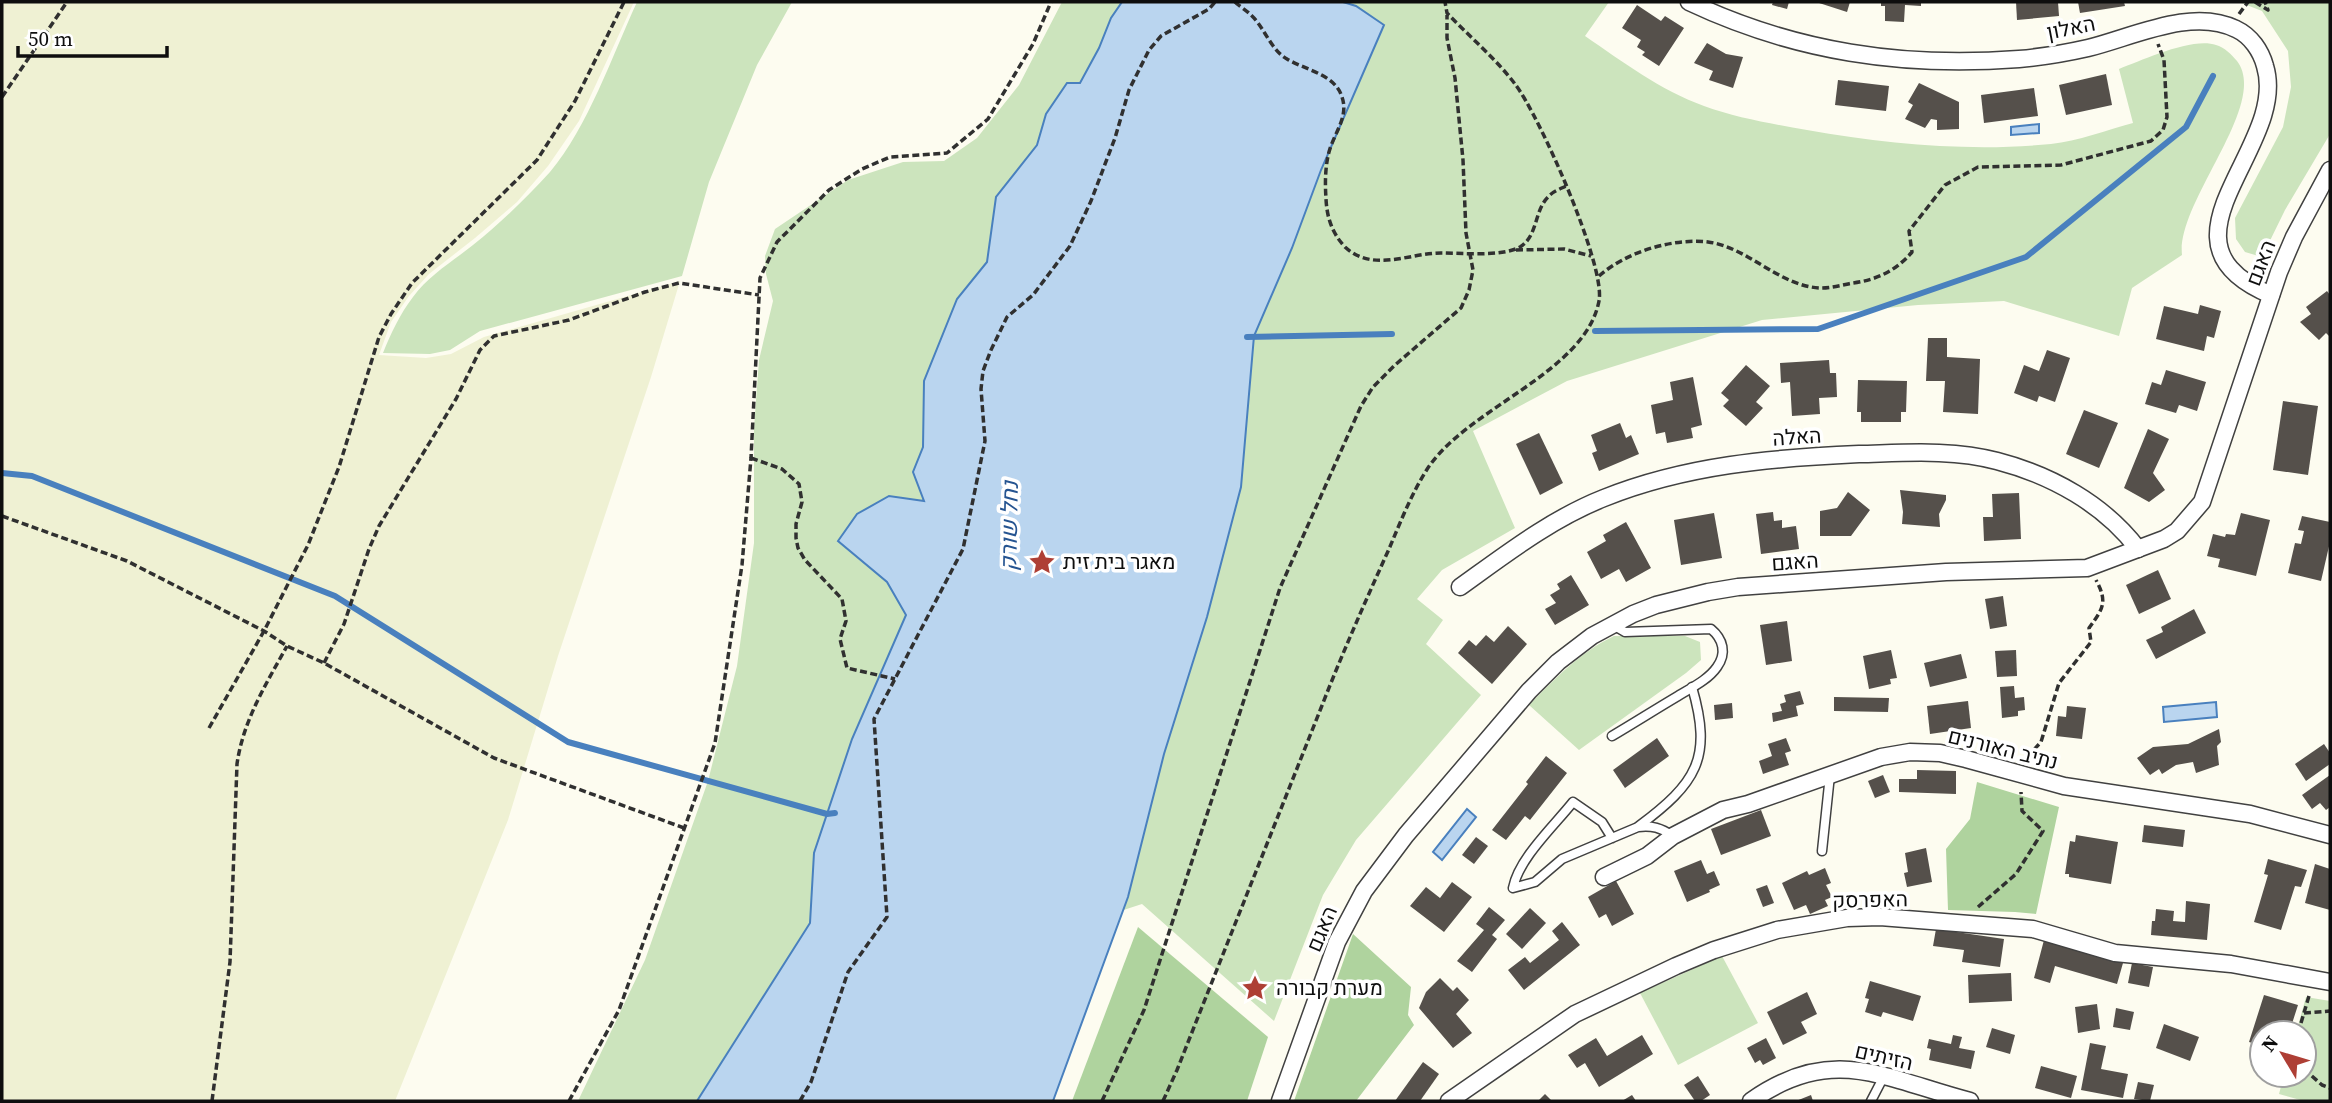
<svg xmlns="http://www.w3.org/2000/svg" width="2332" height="1103" font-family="'Source Serif 4',Heebo,serif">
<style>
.farmland{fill:#eff1d3}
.green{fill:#cce4bd}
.forest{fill:#afd39e}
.water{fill:#bad5ef;stroke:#4980be;stroke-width:2}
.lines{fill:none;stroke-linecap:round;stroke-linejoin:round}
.stream{stroke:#4980be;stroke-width:6}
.building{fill:#55504b}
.lane-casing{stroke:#414141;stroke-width:11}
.street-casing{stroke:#414141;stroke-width:19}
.path{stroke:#303030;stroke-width:3.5;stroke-dasharray:7 3.5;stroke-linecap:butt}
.lane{stroke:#fff;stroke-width:8}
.street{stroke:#fff;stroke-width:16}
.labels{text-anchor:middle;stroke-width:7;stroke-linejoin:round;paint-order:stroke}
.street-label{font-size:21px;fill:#0e0e0e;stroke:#fff}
.poi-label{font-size:21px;fill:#0e0e0e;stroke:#fff;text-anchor:start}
.water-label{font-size:23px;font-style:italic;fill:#255491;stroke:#fff}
</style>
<rect width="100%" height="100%" fill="#fdfcf0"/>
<polygon class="farmland" points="2,2 634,2 579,121 548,166 517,202 475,238 429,274 409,296 391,322 379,355 426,358 451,354 484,337 680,281 651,377 558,656 508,820 395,1101 2,1101"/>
<g class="green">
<path d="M637 2H792L757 65 709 182 682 276 480 331 450 350 430 354 383 353C391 333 400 314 413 297 429 275 452 262 473 245 501 223 526 198 550 172 588 127 612 56 637 2Z"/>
<path d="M1062 2H1609L1585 36C1623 62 1660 90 1704 106 1737 118 1773 124 1807 130 1887 144 1970 152 2051 144 2078 141 2107 130 2133 123L2119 69C2143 60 2192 37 2216 45 2224 47 2232 55 2237 61 2270 104 2176 202 2182 255L2132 288 2119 336 2004 301 1918 305 1762 320 1567 381 1473 431 1515 528 1442 570 1417 599 1443 620 1426 644 1481 695 1356 840 1323 895 1274 1021 1142 904 911 979 813 1101H578L645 960 708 781 737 666 754 543V428L759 360 773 301 766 274 765 256 775 229 848 180 903 162 944 161 977 138 1019 85Z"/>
<polygon points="2239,2 2330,2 2330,134 2285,210 2262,257 2245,252 2236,239 2235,218 2283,127 2291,87 2288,51 2262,11"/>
<path d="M1614 636H1685L1700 642 1701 660 1686 673 1579 750 1529 705C1555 679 1580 652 1614 636Z"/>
<polygon points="1722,956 1758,1023 1678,1065 1640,993"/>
<polygon points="2306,997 2330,1001 2330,1101 2304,1101 2279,1094 2284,1075 2304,1075 2304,1033 2296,1033"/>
</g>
<g class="forest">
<polygon points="1977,782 2059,807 2036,914 2015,912 1948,910 1946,849 1970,819"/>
<polygon points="1138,927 1268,1037 1247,1101 1072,1101"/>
<polygon points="1353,934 1411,987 1408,1015 1414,1025 1356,1101 1294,1101"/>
</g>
<g class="water">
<polygon points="1122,2 1343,2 1356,6 1384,25 1321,170 1292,248 1254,336 1241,487 1207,617 1164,754 1128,897 1053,1101 697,1101 810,923 814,853 852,739 906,615 887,582 838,541 857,514 889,496 924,501 913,472 923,447 924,381 957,299 987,262 996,197 1037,145 1046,114 1067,83 1080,83 1099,48 1111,18"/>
<polygon points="2039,124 2039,133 2011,135 2011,127"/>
<polygon points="2216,702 2217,717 2164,722 2163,707"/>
<polygon points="1467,809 1476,817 1442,860 1433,852"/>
</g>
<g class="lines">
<g class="stream">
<polyline points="1595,331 1818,329 2026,257 2186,127 2213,76"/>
<polyline points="1247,337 1392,334"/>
<polyline points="2,473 32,476 335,596 568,742 827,814 835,813"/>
</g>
</g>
<g class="building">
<polygon points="1773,2 1789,2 1787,9 1772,5"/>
<polygon points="1816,2 1850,2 1847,12"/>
<polygon points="1881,2 1921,2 1921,6 1905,5 1904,22 1885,21 1885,6 1881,6"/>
<polygon points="2016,2 2058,2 2059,16 2017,20"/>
<polygon points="2078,2 2124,2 2125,6 2080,13"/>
<polygon points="1637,5 1661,21 1665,16 1684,28 1659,66 1642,55 1645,52 1637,47 1641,40 1622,28"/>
<polygon points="1707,43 1726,54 1743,57 1733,88 1709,80 1713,71 1694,63"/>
<polygon points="2106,74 2112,105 2066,115 2059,85"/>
<polygon points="1838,80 1889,86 1886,111 1835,105"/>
<polygon points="1919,83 1959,102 1959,129 1937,130 1937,120 1931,119 1925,128 1905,119 1913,105 1908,102"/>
<polygon points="2034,88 2038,116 1984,123 1981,95"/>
<polygon points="2327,291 2330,295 2330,337 2326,333 2319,340 2300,322 2311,314 2306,307"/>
<polygon points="2200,305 2221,311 2214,338 2207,336 2204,351 2156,339 2164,306 2198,314"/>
<polygon points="1928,338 1947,338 1947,357 1980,359 1978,414 1943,412 1945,381 1926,381"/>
<polygon points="2047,350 2070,358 2055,402 2039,396 2037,402 2014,393 2024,365 2039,371"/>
<polygon points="1829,360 1830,373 1836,373 1837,397 1819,398 1820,414 1792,416 1790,382 1781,383 1780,363"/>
<polygon points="1746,365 1770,386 1756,402 1763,408 1746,426 1723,406 1729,400 1721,393"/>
<polygon points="2166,370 2206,382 2197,411 2179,405 2176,413 2145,404 2152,382 2161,385"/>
<polygon points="1693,377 1702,425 1691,428 1693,438 1667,443 1665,432 1656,434 1651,405 1673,400 1670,382"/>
<polygon points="1858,380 1907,381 1906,412 1901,412 1901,422 1861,422 1861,412 1857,412"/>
<polygon points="2283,401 2318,406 2308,475 2273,470"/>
<polygon points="2084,410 2118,423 2099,468 2066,454"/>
<polygon points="1620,423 1626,438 1631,435 1639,454 1599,471 1592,453 1597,451 1591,435"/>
<polygon points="2148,429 2169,439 2153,473 2165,490 2149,502 2124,488"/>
<polygon points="1539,433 1563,483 1540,495 1516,444"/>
<polygon points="1900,490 1946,495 1946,500 1939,514 1940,527 1902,524 1903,512"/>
<polygon points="1848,492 1870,510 1851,536 1820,536 1820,511 1837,508"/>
<polygon points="2019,493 2021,539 1984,541 1983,517 1993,517 1992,494"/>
<polygon points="1773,512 1774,521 1782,520 1782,528 1796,526 1799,549 1761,554 1756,514"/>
<polygon points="1714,513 1722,558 1681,565 1674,520"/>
<polygon points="2241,513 2270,520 2256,576 2218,567 2220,559 2207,556 2213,534 2225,537 2226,534 2235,535"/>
<polygon points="2302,516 2330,522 2330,542 2321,581 2288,573 2295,543 2301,544 2304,531 2298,530"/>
<polygon points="1626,522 1651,568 1626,582 1619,569 1601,579 1587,552 1606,541 1603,535"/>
<polygon points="2158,570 2171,599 2139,614 2126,585"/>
<polygon points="1571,575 1589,605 1555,625 1545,609 1556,603 1550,595 1560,589 1557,584"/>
<polygon points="2003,596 2007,626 1990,629 1985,599"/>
<polygon points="2194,609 2206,633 2156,659 2146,640 2163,632 2161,627"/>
<polygon points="1787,621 1792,661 1766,665 1760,625"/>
<polygon points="1508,626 1527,644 1492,684 1458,653 1469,640 1476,646 1486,635 1494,642"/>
<polygon points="1891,650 1897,678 1890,679 1891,684 1869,689 1863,656"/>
<polygon points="2016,650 2017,676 1997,677 1995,651"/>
<polygon points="1961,654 1967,678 1930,687 1924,663"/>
<polygon points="2014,686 2015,698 2024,697 2025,710 2018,711 2018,716 2002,718 2000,687"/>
<polygon points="1800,691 1804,704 1796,706 1798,716 1773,722 1772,713 1782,711 1780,704 1786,702 1784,695"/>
<polygon points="1834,697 1889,698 1888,712 1834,711"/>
<polygon points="1968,701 1971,728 1930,734 1927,706"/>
<polygon points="1732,703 1733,718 1715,720 1714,705"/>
<polygon points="2067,706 2086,708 2082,739 2056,736 2058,716 2066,717"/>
<polygon points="2219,729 2221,742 2217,746 2219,765 2196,773 2193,762 2176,765 2162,774 2159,769 2150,775 2137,758 2153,747 2188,744"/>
<polygon points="1657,738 1669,756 1625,788 1613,770"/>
<polygon points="1786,738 1791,751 1785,753 1789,765 1763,774 1759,761 1772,756 1768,744"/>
<polygon points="2324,744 2330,753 2330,764 2306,781 2295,764"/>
<polygon points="1546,756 1567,773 1530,820 1525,816 1506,840 1492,830 1528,784 1526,782"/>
<polygon points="1917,770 1956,771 1956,794 1899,792 1899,779 1917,779"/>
<polygon points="1883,775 1890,792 1875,798 1868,781"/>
<polygon points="2330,775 2330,807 2326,810 2320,803 2312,809 2302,795"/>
<polygon points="1761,810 1771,836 1721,855 1711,829"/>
<polygon points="2144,825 2185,830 2183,847 2142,842"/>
<polygon points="2076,835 2118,842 2111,884 2069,877 2069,874 2065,874 2070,841 2075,842"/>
<polygon points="1476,837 1488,846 1474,864 1462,855"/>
<polygon points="1926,848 1932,882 1907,887 1904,873 1908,872 1905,853"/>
<polygon points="2268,859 2307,870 2301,887 2295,886 2281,930 2254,922 2268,875 2264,874"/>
<polygon points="1701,860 1707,874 1714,871 1720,885 1709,890 1710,892 1687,902 1674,871"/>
<polygon points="2315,864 2330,869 2330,910 2305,903"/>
<polygon points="1825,868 1831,883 1826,885 1832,897 1825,900 1828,906 1810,914 1806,905 1794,910 1782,883 1807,871 1809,875"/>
<polygon points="1616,881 1634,914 1612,926 1606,914 1599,918 1588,897"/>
<polygon points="1452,882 1472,897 1444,932 1410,906 1426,887 1440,898"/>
<polygon points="1767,885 1774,903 1763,907 1756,889"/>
<polygon points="2186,901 2210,904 2207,940 2151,935 2152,921 2155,921 2156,909 2174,911 2173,921 2185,922"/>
<polygon points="1489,907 1505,920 1492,935 1497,939 1472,972 1457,961 1484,930 1476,924"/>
<polygon points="1530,908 1546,923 1522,949 1506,934"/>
<polygon points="1562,922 1580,945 1524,990 1508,970 1525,957 1530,963 1559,940 1552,931"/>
<polygon points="1936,929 2004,939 2000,967 1962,962 1964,950 1933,946"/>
<polygon points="2044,940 2123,963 2117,984 2055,966 2050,983 2034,978"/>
<polygon points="2132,963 2153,967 2149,987 2128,983"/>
<polygon points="2011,973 2012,1001 1969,1003 1968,975"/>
<polygon points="1440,978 1453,991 1457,987 1469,1000 1456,1014 1472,1033 1453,1048 1419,1008 1426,992"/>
<polygon points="1870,981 1921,996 1913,1021 1883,1012 1881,1017 1865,1012 1869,999 1865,998"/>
<polygon points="1807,992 1817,1014 1801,1022 1807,1033 1783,1045 1767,1012"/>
<polygon points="2264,995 2298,1005 2289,1033 2262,1033 2262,1046 2249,1042"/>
<polygon points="2097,1004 2100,1029 2078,1033 2075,1007"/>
<polygon points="2116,1008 2134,1012 2130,1030 2113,1027"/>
<polygon points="2164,1024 2199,1037 2190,1061 2156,1048"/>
<polygon points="1992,1028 2015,1035 2010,1054 1986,1047"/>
<polygon points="1642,1035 1653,1054 1599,1087 1585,1063 1577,1068 1568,1055 1596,1038 1607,1056"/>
<polygon points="1953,1035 1962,1037 1959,1048 1975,1051 1971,1069 1929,1060 1931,1049 1927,1048 1929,1039 1951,1044"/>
<polygon points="1766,1038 1776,1058 1763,1065 1760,1060 1755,1063 1747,1048"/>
<polygon points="2090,1043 2106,1046 2101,1069 2128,1074 2123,1098 2081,1090"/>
<polygon points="1423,1062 1439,1074 1420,1101 1395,1101"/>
<polygon points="2041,1066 2077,1076 2071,1098 2035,1088"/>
<polygon points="1698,1076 1710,1095 1701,1101 1695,1101 1684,1085"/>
<polygon points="2138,1082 2154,1085 2150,1101 2134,1099"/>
<polygon points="1545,1094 1552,1101 1538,1101"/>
<polygon points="1632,1095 1636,1101 1622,1101"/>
<polygon points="1811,1095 1813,1101 1796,1101"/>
</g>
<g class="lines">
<g class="lane-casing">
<g id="lane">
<path d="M1612 736C1634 723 1656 709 1678 696 1691 688 1708 680 1717 667 1727 653 1723 639 1711 629L1625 632 1613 625"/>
<path d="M1639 826C1696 783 1713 759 1692 687"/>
<path d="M1612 838 1602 822 1573 802C1554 826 1519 858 1513 888L1535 882 1562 859 1638 827C1652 825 1661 828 1673 836"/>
<polyline points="1822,851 1830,775"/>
<polyline points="1871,1101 1884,1076"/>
</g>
</g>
<g class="street-casing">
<g id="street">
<path d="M1689 2C1795 52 1903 68 2019 59 2042 57 2066 53 2088 48 2133 37 2192 7 2236 29 2251 36 2261 51 2265 66 2290 148 2143 242 2271 295"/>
<path d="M1460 587C1506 554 1551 519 1604 498 1686 465 1772 458 1859 454 1904 453 1953 449 1997 461 2051 475 2104 504 2138 549"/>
<polyline points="1604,877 1647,856 1673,836 1723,810 1748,804 1881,757 1910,752 1940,753 1966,759 2064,786 2250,814 2330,835"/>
<polyline points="1280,1101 1337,942 1364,891 1406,835 1529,691 1558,662 1592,636 1633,614 1656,605 1708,592 1738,587 1946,572 2087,568 2164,539 2177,531 2202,502 2279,272 2294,237 2330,170"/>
<polyline points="1449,1101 1575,1014 1676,966 1714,950 1777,930 1847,918 1880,917 2033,929 2115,953 2231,964 2330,982"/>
<path d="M1751 1101C1833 1043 1885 1079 1970 1101"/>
</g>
</g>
<g class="path">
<path d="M1235 2C1239 6 1246 10 1251 15 1265 28 1270 49 1287 59 1305 70 1335 74 1342 97 1349 117 1334 133 1329 152 1325 167 1325 184 1326 199 1327 218 1332 233 1345 247 1373 273 1409 253 1441 253 1462 253 1502 257 1520 247 1538 236 1534 211 1548 197 1552 192 1560 189 1566 186"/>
<polyline points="2255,2 2268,10 2265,2"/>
<polyline points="2239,14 2248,2"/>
<polyline points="2,97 67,2"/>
<polyline points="1516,250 1564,249 1591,256"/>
<path d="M1599 276C1626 252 1672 238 1708 242 1748 247 1780 287 1821 288 1831 288 1842 285 1853 283 1876 280 1896 271 1912 252L1909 231 1945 185 1978 167 2061 165 2151 141 2163 130 2167 117 2164 60 2158 44"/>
<polyline points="751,458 782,469 799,484 802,502 796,524 796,538 798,548 805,560 842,599 846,621 840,639 847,668 895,679"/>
<polyline points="2,516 127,561 264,631 287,646 324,663 494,758 684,828"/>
<polyline points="324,663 344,624 369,549 379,526 456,399 480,350 494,336 569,320 645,292 679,283 759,295"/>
<polyline points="209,728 264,631 308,545 339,467 379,337 391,314 412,283 537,160 575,101 624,2"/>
<path d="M2027 757 2041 742 2059 683 2091 642 2089 628C2103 609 2108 602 2096 580"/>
<polyline points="1978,907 2016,874 2043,831 2022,811 2021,792"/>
<polyline points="2304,1013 2330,1011"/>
<polyline points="2298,1033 2309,996"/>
<polyline points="2304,1069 2322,1085 2330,1088"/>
<path d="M212 1101 230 962 237 764C243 721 266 684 287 646"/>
<polyline points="569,1101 619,1010 715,743 742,565 751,458 760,278 777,242 829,190 862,169 890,157 947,153 988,119 1033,44 1051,2"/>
<polyline points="800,1101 811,1082 848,972 887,917 874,719 963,549 985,441 981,389 983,371 991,350 1007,317 1033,295 1070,246 1091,201 1115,138 1129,90 1149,50 1161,36 1209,9 1215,2"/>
<polyline points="1102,1101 1144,1010 1280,588 1361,406 1373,387 1395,365 1461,308 1469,290 1473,270 1466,233 1463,160 1455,78 1447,38 1447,15"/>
<path d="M1163 1101 1177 1070C1225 949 1273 829 1321 708 1342 654 1365 602 1389 549 1400 523 1411 495 1426 471 1465 408 1585 374 1599 301 1606 266 1539 115 1515 84 1497 60 1469 36 1447 13L1445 2"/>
</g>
<use href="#lane" class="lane"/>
<use href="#street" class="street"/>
</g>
<defs>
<g id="sight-bare" transform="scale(2.1)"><path d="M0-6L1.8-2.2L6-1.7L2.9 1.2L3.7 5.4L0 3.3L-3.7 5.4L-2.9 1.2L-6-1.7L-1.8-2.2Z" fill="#ae3f35" stroke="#fff" stroke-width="2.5" paint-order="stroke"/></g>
</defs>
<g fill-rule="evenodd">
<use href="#sight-bare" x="1042" y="562"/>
<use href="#sight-bare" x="1255" y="988"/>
</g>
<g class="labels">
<g class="street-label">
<text transform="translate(2071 28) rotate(-11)" y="7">האלון</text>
<text transform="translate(2261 263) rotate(-69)" y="7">האגם</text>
<text transform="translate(1797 437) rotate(-4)" y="7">האלה</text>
<text transform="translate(1795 562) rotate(-4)" y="7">האגם</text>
<text transform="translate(2003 749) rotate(14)" y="7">נתיב האורנים</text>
<text transform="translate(1870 900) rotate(-1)" y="7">האפרסק</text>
<text transform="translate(1322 929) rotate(-67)" y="7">האגם</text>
<text transform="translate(1884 1057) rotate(13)" y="7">הזיתים</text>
</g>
<g class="poi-label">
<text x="1063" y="569">מאגר בית זית</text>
<text x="1276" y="995">מערת קבורה</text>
</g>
<g class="water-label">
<text transform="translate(1009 526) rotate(-89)" y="8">נחל שורק</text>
</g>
</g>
<rect width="2332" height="1103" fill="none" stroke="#0e0e0e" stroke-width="7"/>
<g transform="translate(2283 1054) rotate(308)"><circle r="33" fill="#ffffff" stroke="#9f9f9f" stroke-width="2"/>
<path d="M0-5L12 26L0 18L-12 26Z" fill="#ae3f35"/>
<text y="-10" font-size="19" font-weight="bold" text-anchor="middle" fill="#0e0e0e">N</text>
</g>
<path d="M18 46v10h149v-10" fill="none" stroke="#0e0e0e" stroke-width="3.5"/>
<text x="28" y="46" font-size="21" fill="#0e0e0e" stroke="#ffffff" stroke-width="5" paint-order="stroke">50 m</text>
</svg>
